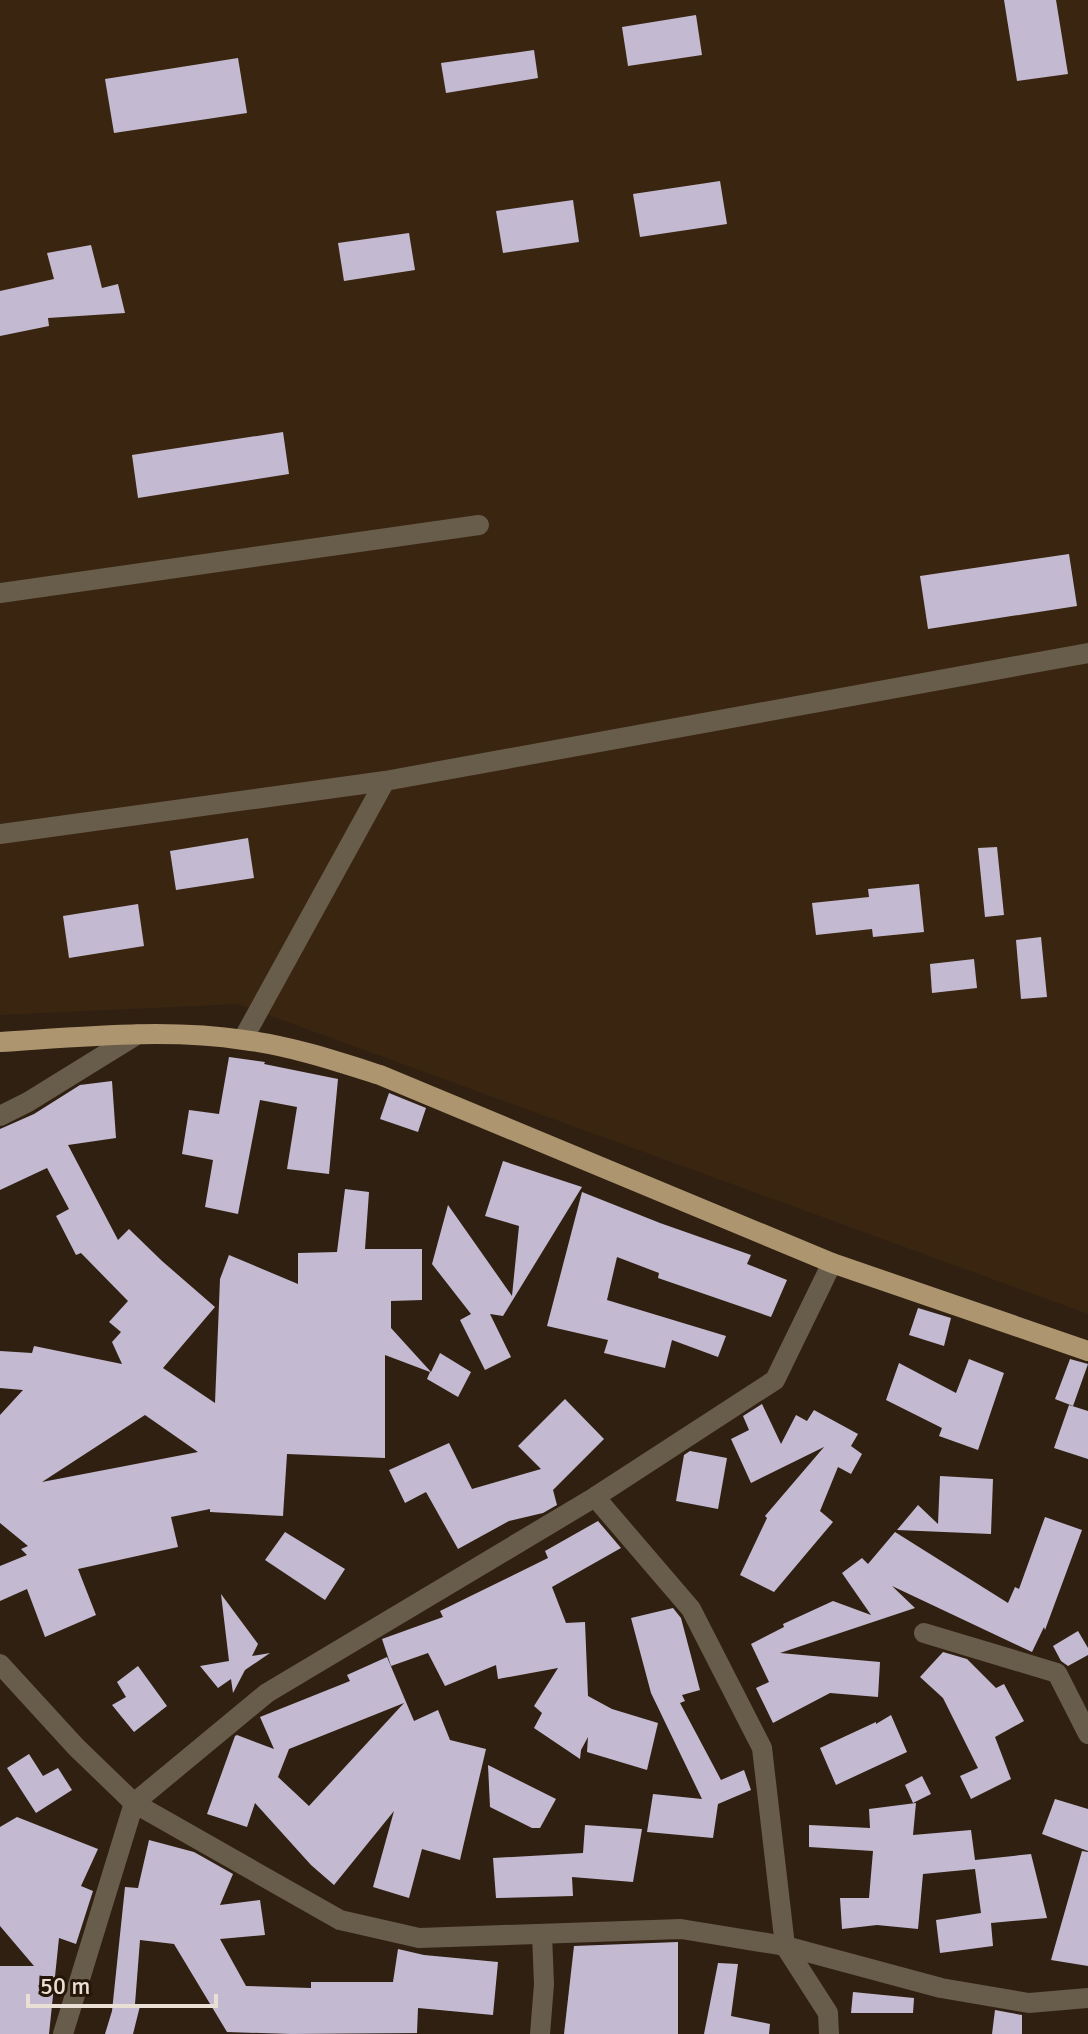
<svg xmlns="http://www.w3.org/2000/svg" width="1088" height="2034" font-family="Signika,sans-serif">
<style>
.built{fill:#3a2511}
.building{fill:#c3bad2;fill-rule:evenodd}
.lines{fill:none;stroke-linecap:round;stroke-linejoin:round}
.minor{stroke:#685c4b;stroke-width:20}
.major{stroke:#ad9570;stroke-width:20}
</style>
<rect width="100%" height="100%" fill="#302011"/>
<polygon class="built" points="0,0 1088,0 1088,1314 238,1004 0,1015"/>
<g class="building">
<polygon points="1004,0 1056,0 1068,74 1017,81"/>
<polygon points="696,15 702,55 628,66 622,27"/>
<polygon points="534,50 538,78 446,93 441,63"/>
<polygon points="238,58 247,113 114,133 105,79"/>
<polygon points="720,181 727,224 640,237 633,194"/>
<polygon points="573,200 579,242 503,253 496,211"/>
<polygon points="409,233 415,270 344,281 338,243"/>
<polygon points="91,245 102,288 118,284 125,313 48,318 49,326 0,336 0,291 54,279 47,253"/>
<polygon points="283,432 289,474 138,498 132,455"/>
<polygon points="1069,554 1077,606 928,629 920,576"/>
<polygon points="248,838 254,878 176,890 170,851"/>
<polygon points="997,847 1004,915 985,917 978,848"/>
<polygon points="919,884 924,932 873,937 872,929 816,935 812,903 869,897 868,889"/>
<polygon points="138,904 144,946 69,958 63,916"/>
<polygon points="1041,937 1047,997 1021,999 1016,940"/>
<polygon points="974,959 977,988 932,993 930,964"/>
<polygon points="229,1057 265,1062 264,1064 338,1079 329,1174 287,1169 297,1107 260,1100 238,1214 205,1207 213,1160 182,1154 189,1110 219,1114"/>
<path d="M112 1081 116 1138 68 1145 118 1240 129 1229 162 1261 215 1307 163 1368 215 1403 220 1279 229 1255 298 1284V1253L337 1252 345 1189 369 1192 365 1249H422V1300L391 1301V1328L431 1372 440 1353 471 1372 458 1397 427 1379 430 1372 385 1355V1458L287 1454 283 1516 210 1512V1509L171 1517 178 1547 78 1569 96 1615 45 1637 27 1589 0 1601V1566L27 1555 21 1549 28 1546 0 1523V1415L23 1390 0 1388V1351L32 1353 34 1346 122 1364 112 1342 121 1332 109 1322 128 1301 81 1253 76 1255 56 1216 69 1209 47 1168 0 1190V1129L34 1114 80 1085ZM145 1415 198 1452 42 1482Z"/>
<polygon points="389,1093 426,1108 418,1132 380,1119"/>
<polygon points="503,1161 582,1187 503,1316 490,1314 511,1357 485,1370 460,1320 471,1314 432,1264 448,1205 512,1296 519,1226 485,1216"/>
<polygon points="582,1192 660,1223 751,1255 747,1264 787,1280 771,1317 658,1278 659,1273 617,1257 607,1300 726,1336 718,1357 672,1340 665,1368 604,1353 608,1340 547,1326"/>
<polygon points="918,1308 951,1318 944,1346 909,1335"/>
<polygon points="969,1359 1004,1373 978,1450 939,1436 942,1428 886,1400 899,1363 956,1393"/>
<polygon points="1070,1359 1088,1364 1073,1406 1055,1399"/>
<polygon points="565,1399 604,1439 553,1490 557,1505 543,1513 509,1521 458,1549 426,1492 405,1503 389,1470 449,1443 472,1489 541,1469 518,1446"/>
<polygon points="762,1404 781,1444 796,1415 807,1421 814,1410 858,1434 851,1446 862,1454 851,1474 838,1467 820,1511 833,1522 774,1592 740,1575 767,1518 765,1516 824,1447 751,1483 731,1439 749,1430 743,1416"/>
<polygon points="1069,1405 1088,1411 1088,1459 1054,1448"/>
<polygon points="690,1451 727,1458 718,1509 676,1501 684,1455"/>
<polygon points="940,1476 993,1479 991,1534 897,1530 918,1505 938,1524"/>
<polygon points="1045,1517 1082,1530 1045,1630 1044,1627 1032,1652 892,1586 915,1608 780,1653 880,1662 878,1697 830,1693 773,1723 756,1688 769,1682 751,1644 784,1627 783,1624 833,1601 871,1615 842,1573 862,1558 868,1564 895,1532 1008,1603 1015,1587 1019,1589"/>
<polygon points="598,1521 621,1548 552,1587 566,1623 585,1622 588,1696 612,1709 658,1723 647,1770 587,1752 588,1737 581,1750 580,1759 534,1728 542,1713 534,1706 558,1668 498,1679 496,1665 445,1686 428,1653 391,1666 382,1639 443,1617 440,1611 548,1558 545,1551"/>
<polygon points="285,1532 345,1569 325,1600 265,1560"/>
<polygon points="221,1594 258,1644 252,1656 270,1653 245,1670 233,1693 231,1679 218,1688 200,1666 229,1661"/>
<polygon points="673,1608 681,1618 700,1690 682,1695 685,1701 680,1703 721,1780 744,1770 751,1790 718,1804 713,1838 647,1832 653,1794 702,1799 651,1693 631,1618"/>
<polygon points="1078,1631 1088,1648 1088,1655 1068,1666 1061,1661 1053,1646"/>
<polygon points="943,1652 967,1659 996,1688 1004,1684 1024,1721 995,1737 1011,1779 971,1799 960,1776 978,1768 943,1698 920,1677"/>
<path d="M387 1657 414 1721 438 1710 450 1740 486 1749 460 1860 422 1849 409 1898 373 1887 394 1811 334 1885 311 1865 255 1803 247 1827 207 1814 235 1736 237 1735 274 1749 260 1717 350 1681 347 1675ZM404 1703 309 1806 278 1777 289 1749Z"/>
<polygon points="138,1666 167,1706 134,1732 112,1705 126,1697 117,1682"/>
<polygon points="891,1715 907,1752 836,1785 820,1748 876,1722 876,1724"/>
<polygon points="29,1754 43,1776 58,1768 72,1790 36,1813 7,1768"/>
<polygon points="488,1765 556,1799 540,1828 532,1828 490,1807"/>
<polygon points="922,1776 931,1794 913,1803 905,1785"/>
<polygon points="1055,1799 1088,1809 1088,1851 1042,1834"/>
<polygon points="916,1803 913,1835 971,1830 975,1860 1031,1854 1047,1918 991,1923 993,1946 940,1953 936,1920 981,1913 975,1869 923,1874 918,1929 877,1925 842,1929 840,1898 869,1898 873,1851 809,1847 809,1825 870,1828 869,1809"/>
<polygon points="17,1817 98,1849 81,1886 93,1891 76,1944 59,1938 49,2034 0,2034 0,1966 34,1966 0,1926 0,1827"/>
<polygon points="585,1825 642,1829 633,1882 572,1877 573,1896 496,1898 493,1858 583,1853"/>
<polygon points="149,1840 194,1852 233,1874 220,1905 260,1900 265,1935 220,1939 246,1986 311,1988 311,1982 393,1982 398,1949 424,1955 498,1962 493,2015 418,2008 417,2033 291,2034 227,2032 174,1944 140,1940 135,2004 140,2006 133,2034 105,2034 112,2011 125,1887 138,1888"/>
<polygon points="1082,1851 1088,1852 1088,1966 1051,1960"/>
<polygon points="678,1942 678,2034 564,2034 574,1946"/>
<polygon points="718,1963 738,1964 731,2016 770,2024 769,2034 704,2034"/>
<polygon points="853,1992 914,1998 913,2013 851,2013"/>
<polygon points="995,2010 1022,2015 1022,2034 992,2034"/>
</g>
<g class="lines">
<g class="minor">
<polyline points="0,593 479,525"/>
<polyline points="0,834 385,781 1088,653"/>
<polyline points="243,1039 385,781"/>
<polyline points="0,1116 28,1102 138,1034"/>
<polyline points="595,1497 691,1609 762,1748 785,1946 828,2013 829,2034"/>
<polyline points="924,1633 1057,1673 1088,1734"/>
<polyline points="0,1664 76,1747 134,1803 340,1920 419,1938 681,1929 785,1946 941,1988 1029,2003 1088,1998"/>
<polyline points="63,2034 134,1803 267,1693 595,1497 775,1380 832,1263"/>
<polyline points="540,2034 544,1984 542,1934"/>
</g>
<path class="major" d="M0 1042C79 1037 167 1028 244 1040 291 1046 336 1061 380 1075L832 1263 1088 1351"/>
</g>
<path d="M28 1994v12h188v-12" fill="none" stroke="#eadfd5" stroke-width="4"/>
<text x="40" y="1994" font-size="24" fill="#eadfd5" stroke="#261608" stroke-width="6" paint-order="stroke">50 m</text>
</svg>
